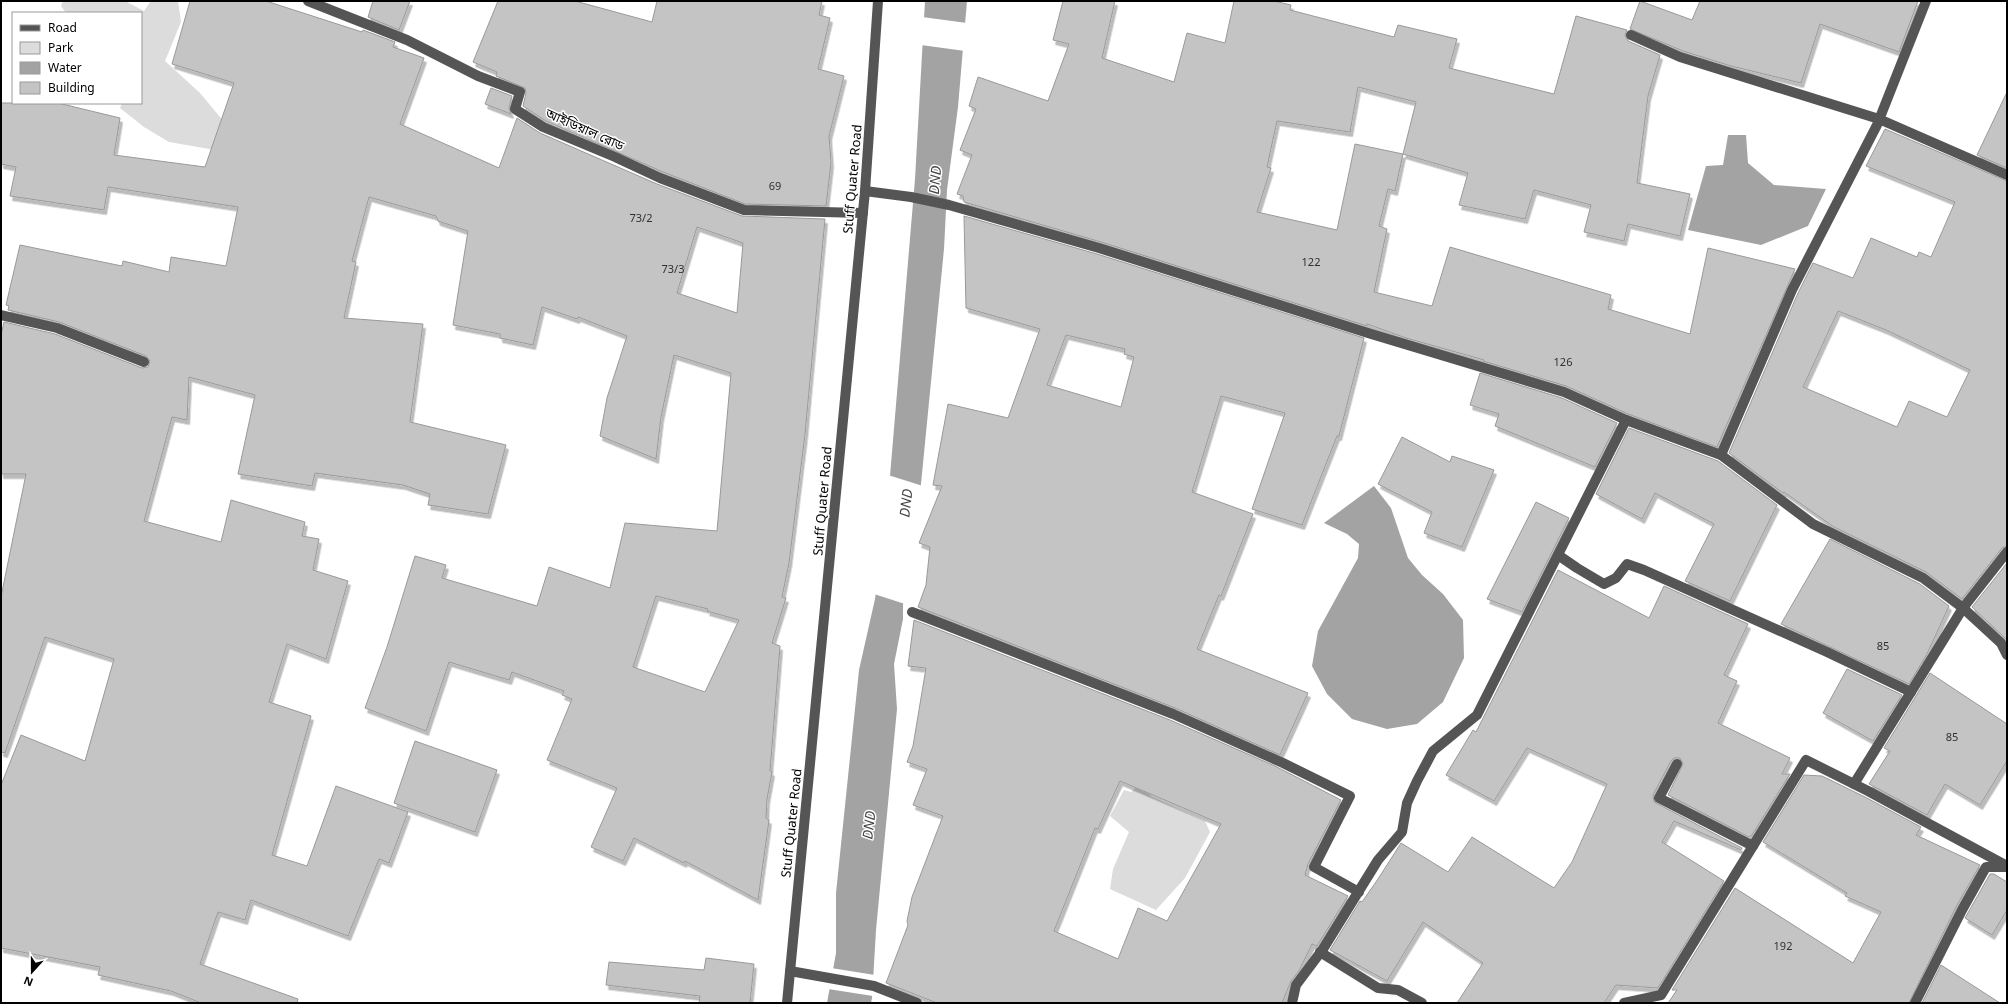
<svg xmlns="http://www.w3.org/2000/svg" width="2008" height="1004" font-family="'Noto Sans','Noto Sans Bengali',sans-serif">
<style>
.green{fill:#dcdcdc}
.water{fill:#a3a3a3}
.pier{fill:#fff}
.building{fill:#c4c4c4;stroke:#999;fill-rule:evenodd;filter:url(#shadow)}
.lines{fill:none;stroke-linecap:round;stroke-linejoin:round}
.minor{stroke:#555;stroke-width:10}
.labels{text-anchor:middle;stroke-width:3;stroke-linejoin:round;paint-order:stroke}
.number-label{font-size:11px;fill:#313131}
.street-label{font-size:13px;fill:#000;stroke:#fff}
.water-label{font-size:14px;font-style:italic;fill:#444;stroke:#fff}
</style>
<defs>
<filter id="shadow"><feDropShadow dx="2.5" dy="4.5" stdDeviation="0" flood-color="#0004"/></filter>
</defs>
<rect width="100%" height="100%" fill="#fff"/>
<g class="green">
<polygon points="63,1 125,1 144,11 151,1 178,1 181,22 165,61 200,93 235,135 215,150 169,142 144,127 120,108 122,103 141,103 141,13 66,13 61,6"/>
<polygon points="1144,780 1154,784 1150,796 1205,821 1210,832 1185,878 1156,910 1110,889 1113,869 1129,832 1110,816 1124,790 1131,792"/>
</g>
<g class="water">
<polygon points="925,1 967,1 958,107 947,190 944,249 921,484 903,605 903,619 894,664 897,709 876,930 872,998 871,1003 827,1003 836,953 836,893 859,670 875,599 890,476 915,179"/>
<polygon points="1728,135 1746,135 1748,163 1774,185 1826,189 1808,226 1761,245 1688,230 1706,166 1723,165"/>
<polygon points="1374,486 1391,508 1408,558 1422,575 1443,594 1463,620 1464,658 1443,702 1417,724 1387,729 1352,719 1327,694 1312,666 1318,631 1358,558 1359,544 1347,534 1324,523"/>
</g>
<g class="pier">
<polygon points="922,17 967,23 965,51 921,45"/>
<polygon points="888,475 923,486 905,604 874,594"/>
<polygon points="831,968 875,975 873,996 828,989"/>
</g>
<g class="building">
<path d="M190 1H266L362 32 363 30 395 42 393 47 424 58 400 124 499 168 517 118 540 133 657 184 742 216 825 219 805 434 789 563 782 597 786 598 772 643 780 646 770 771 772 772 767 799 766 818 769 820 758 900 685 861 684 863 634 838 623 861 591 847 617 788 547 760 572 699 562 695 564 691 512 672 509 680 449 662 426 731 365 708 387 647 415 556 446 565 442 578 537 606 549 567 610 588 625 523 717 531 731 373 674 355 661 417 656 459 600 436 607 398 627 336 578 317 577 319 542 307 533 345 500 338V334L453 325 468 231 438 221 436 216 369 197 352 261 356 262 344 318 423 324 410 422 506 445 488 514 428 505 430 494 403 485 315 473 312 486 238 474 255 395 189 377 187 420 172 417 144 521 221 542 231 500 305 522 302 536 319 539 313 570 348 581 326 659 287 644 269 702 311 716 272 855 307 866 336 786 408 812 389 863 379 859 348 936 251 900 245 920 218 912 200 964 298 999 297 1003H201L171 991 98 975 100 967 1 948V785L21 735 85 761 114 659 45 637 5 753 1 752V597L26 474H1V335L4 322 55 334 142 368 148 367 150 361 146 356 59 322 8 310 9 306 6 305 20 245 122 266 123 261 169 272 171 257 226 266 238 207 108 187 104 210 10 196 16 167 1 164V103H58L120 118 114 155 205 167 234 83 172 64ZM697 227 743 243 737 313 677 293ZM656 596 708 609 707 611 739 620 705 692 633 667Z"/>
<polygon points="373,1 410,1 399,30 368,17"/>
<polygon points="498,1 575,1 652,22 657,1 822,1 819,15 830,18 818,69 844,76 829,136 831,163 826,206 745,204 663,172 546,121 523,106 526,93 525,88 496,76 497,72 473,62"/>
<polygon points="1063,1 1115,1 1102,58 1174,82 1187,33 1225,43 1234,1 1274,1 1291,5 1290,10 1394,37 1398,25 1457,39 1449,68 1554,94 1576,16 1627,30 1625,35 1628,41 1660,55 1648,96 1637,183 1690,194 1680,236 1628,224 1624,241 1584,232 1591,205 1534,190 1525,219 1459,205 1468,173 1403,154 1416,102 1358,87 1350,132 1277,121 1267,167 1271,168 1257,212 1337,230 1355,144 1403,154 1395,191 1388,189 1379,226 1387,229 1374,292 1432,306 1450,247 1611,295 1608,309 1690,334 1708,248 1795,269 1717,447 1628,414 1566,386 1483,361 1484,360 1406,338 1367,324 1367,326 1101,242 964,202 963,196 957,194 972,155 960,150 976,109 969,106 978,77 1048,101 1069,44 1053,40"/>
<polygon points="1640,1 1692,20 1700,1 1918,1 1899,52 1820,24 1801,83 1731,66 1683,51 1630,29"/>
<polygon points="491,88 512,96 509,108 511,114 485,104"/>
<polygon points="2007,92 2007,168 1977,155"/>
<path d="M1885 129 2007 181V546L2002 548 1962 599 1926 572 1834 527 1784 492 1783 493 1729 453 1798 293 1813 263 1853 278 1871 238 1917 257 1919 252 1931 257 1955 202 1866 166ZM1838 311 1886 330 1970 370 1947 417 1909 401 1897 427 1803 387Z"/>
<path d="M964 216 1097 254 1364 338 1339 436H1337L1302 525 1252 509 1285 413 1221 396 1192 492 1253 514 1221 596 1219 595 1197 649 1308 693 1280 755 1175 708 918 607 926 585 930 547 919 543 942 486 933 485 948 404 1008 418 1040 329 966 308ZM1066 335 1125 349 1124 354 1134 357 1121 407 1047 385Z"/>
<polygon points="1480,373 1562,398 1617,423 1595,467 1495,426 1499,414 1470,405"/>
<polygon points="1629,428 1718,461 1777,505 1730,601 1685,581 1714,524 1655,493 1642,519 1596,494"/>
<polygon points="1402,437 1450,462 1452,456 1494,470 1462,547 1424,533 1432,512 1378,484"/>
<polygon points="1536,502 1569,518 1522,612 1487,599"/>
<polygon points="1830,539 1920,584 1949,606 1927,654 1909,684 1781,624"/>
<polygon points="2007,563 2007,640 1972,607"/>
<polygon points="1558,570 1649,618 1664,586 1748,624 1724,675 1737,681 1718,723 1790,758 1782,774 1790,774 1752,835 1749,837 1668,795 1683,764 1680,758 1674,758 1671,761 1653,795 1654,802 1742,848 1741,850 1674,821 1662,842 1724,881 1658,988 1616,985 1604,1003 1457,1003 1483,963 1423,922 1387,981 1330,950 1360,901 1362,902 1378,879 1401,843 1448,872 1472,837 1554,888 1572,862 1607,784 1527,748 1494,801 1446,775 1473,730 1476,732"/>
<path d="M914 620 1170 720 1275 766 1341 800 1308 864 1305 875 1348 896 1317 946 1312 944 1299 971 1291 981 1282 1003H937L886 983 908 925 907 921 912 897 943 816 913 805 927 769 907 762 913 746 926 668 908 666ZM1120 781 1221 824 1167 921 1138 908 1118 959 1054 931 1095 828 1098 829Z"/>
<polygon points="1847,669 1902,695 1873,741 1823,713"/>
<polygon points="1930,673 2007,724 2007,761 1980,805 1945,784 1927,815 1869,784 1890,751 1884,748"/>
<polygon points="415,741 497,770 475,832 394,803"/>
<polygon points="1804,775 1822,776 1865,797 1921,827 1916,835 1980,865 1956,907 1909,1003 1668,1003 1677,990 1672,990 1735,888 1853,963 1881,912 1845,896 1847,893 1763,842"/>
<polygon points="1990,874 1994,874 2007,882 2007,910 1992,935 1965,918"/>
<polygon points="706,958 754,964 750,1003 699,1003 700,996 606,985 609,962 704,970"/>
<polygon points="1941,965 2000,1003 1922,1003"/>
</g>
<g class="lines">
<g class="minor">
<polyline points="308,1 407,40 478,76 520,92 515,109 543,127 615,157 660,178 744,210 863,213"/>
<polyline points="1631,35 1680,57 1879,119 2007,175"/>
<polyline points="865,191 911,197 949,205 1099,248 1368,333 1564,392 1626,420 1721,455 1813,524 1923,578 1963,608 2001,643 2007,655"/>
<polyline points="1,315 57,328 144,362"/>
<polyline points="1721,455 1792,290 1877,125 1926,1"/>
<polyline points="1558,555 1577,568 1604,584 1616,578 1627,564 1644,570 1827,652 1911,692"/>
<polyline points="912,612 1173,714 1283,763 1350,796 1314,867 1359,892"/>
<polyline points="1677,764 1659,798 1753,846"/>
<polyline points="1854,784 1963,608 2007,552"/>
<polyline points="1320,952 1378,988 1398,990 1422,1003"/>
<polyline points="790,971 874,986 917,1003"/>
<polyline points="787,1003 865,191 878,1"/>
<polyline points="1292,1003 1296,985 1323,949 1378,860 1402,832 1407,803 1417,781 1433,751 1477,715 1626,420"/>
<polyline points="1624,1003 1661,995 1806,760 1868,791 2007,866"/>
<polyline points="1915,1003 1962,910 1986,867 2007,867"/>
</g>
</g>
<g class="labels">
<g class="number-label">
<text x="775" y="190">69</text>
<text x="641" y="222">73/2</text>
<text x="1311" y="266">122</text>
<text x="673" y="273">73/3</text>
<text x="1563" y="366">126</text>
<text x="1883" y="650">85</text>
<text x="1952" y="741">85</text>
<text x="1783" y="950">192</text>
</g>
<g class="street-label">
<text transform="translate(585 129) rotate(24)" y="5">আইডিয়াল রোড</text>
<text transform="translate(852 179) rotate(-85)" y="5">Stuff Quater Road</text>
<text transform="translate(822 501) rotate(-85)" y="5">Stuff Quater Road</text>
<text transform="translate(791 823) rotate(-84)" y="5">Stuff Quater Road</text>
</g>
<g class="water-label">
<text transform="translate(935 180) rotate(-85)" y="5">DND</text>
<text transform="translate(906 503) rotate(-83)" y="5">DND</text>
<text transform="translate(869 825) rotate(-83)" y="5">DND</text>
</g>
</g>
<rect width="2008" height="1004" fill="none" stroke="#000000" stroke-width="4"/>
<rect x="12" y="12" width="130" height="92" fill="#ffffff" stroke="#999999"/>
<rect x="20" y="25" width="20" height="6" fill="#555555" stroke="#999999"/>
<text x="48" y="32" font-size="12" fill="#000000">Road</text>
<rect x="20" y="42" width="20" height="12" fill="#dcdcdc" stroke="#999999"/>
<text x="48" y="52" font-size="12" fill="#000000">Park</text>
<rect x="20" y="62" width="20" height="12" fill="#a3a3a3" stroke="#999999"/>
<text x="48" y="72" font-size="12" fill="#000000">Water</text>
<rect x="20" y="82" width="20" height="12" fill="#c4c4c4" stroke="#999999"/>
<text x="48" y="92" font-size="12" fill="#000000">Building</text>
<g transform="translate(32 972) rotate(201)" stroke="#ffffff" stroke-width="3" paint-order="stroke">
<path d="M0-3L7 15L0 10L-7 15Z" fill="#000000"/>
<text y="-6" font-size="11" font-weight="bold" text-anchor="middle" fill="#000000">N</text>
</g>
</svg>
